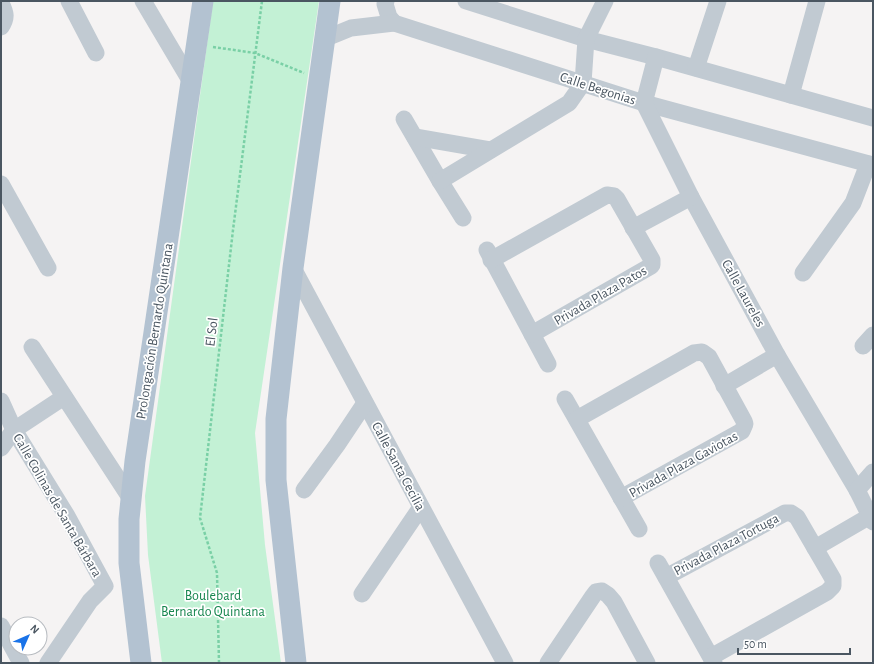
<svg xmlns="http://www.w3.org/2000/svg" width="874" height="664" font-family="'Alegreya Sans',sans-serif">
<style>
.green{fill:#c3f1d5}
.lines{fill:none;stroke-linecap:round;stroke-linejoin:round}
.path{stroke:#7ad0a6;stroke-width:2.5;stroke-dasharray:3 2;stroke-linecap:butt}
.minor{stroke:#c1cad2;stroke-width:17}
.major{stroke:#b3c2d1;stroke-width:21}
.labels{text-anchor:middle;stroke-width:3.5;stroke-linejoin:round;paint-order:stroke}
.street-label{font-size:14px;fill:#4a5661;stroke:#fff}
.park-label{font-size:14px;fill:#17864f;stroke:#fff}
</style>
<rect width="100%" height="100%" fill="#f5f3f3"/>
<polygon class="green" points="213,1 319,1 255,433 265,545 281,663 162,663 148,555 145,496"/>
<g class="lines">
<g class="path">
<polyline points="213,47 255,53 304,73"/>
<polyline points="219,663 217,573 200,518 233,230 262,1"/>
</g>
<g class="minor">
<polyline points="69,1 96,53"/>
<polyline points="143,1 191,82"/>
<polyline points="386,1 385,4 389,17 394,23"/>
<polyline points="466,1 586,39 656,57 873,118"/>
<path d="M1 3C6 13 7 18 1 27"/>
<polyline points="324,39 351,28 394,23 644,103 873,165"/>
<polyline points="656,57 644,103 691,197 777,355 857,490 873,522"/>
<polyline points="696,68 718,1"/>
<polyline points="791,95 817,1"/>
<polyline points="404,119 440,181 463,218"/>
<polyline points="415,137 490,150"/>
<polyline points="440,181 569,103 583,83 586,39 605,1"/>
<polyline points="1,184 48,268"/>
<polyline points="633,228 691,197"/>
<polyline points="487,250 548,364"/>
<polyline points="491,260 607,195 614,196 617,199 652,260 652,265 651,266 532,334"/>
<polyline points="293,268 505,663"/>
<polyline points="803,273 853,203 868,164"/>
<polyline points="863,346 873,335"/>
<polyline points="32,347 131,499"/>
<polyline points="724,386 777,355"/>
<polyline points="565,399 639,529"/>
<polyline points="1,401 14,430 67,516 105,586 90,601 48,663"/>
<polyline points="577,419 694,353 702,352 709,357 744,421 745,424 742,431 621,498"/>
<polyline points="1,448 14,430 64,397"/>
<polyline points="304,490 337,445 365,403"/>
<polyline points="857,490 873,472"/>
<polyline points="815,548 870,516"/>
<polyline points="658,563 714,663"/>
<polyline points="666,577 785,513 791,513 797,517 833,579 833,586 827,592 711,657"/>
<polyline points="362,594 421,507"/>
<polyline points="1,626 21,663"/>
<polyline points="548,663 593,596 596,592 602,591 608,595 614,602 647,663"/>
</g>
<g class="major">
<polyline points="141,663 129,563 129,519 135,461 203,1"/>
<polyline points="296,663 276,480 276,419 293,268 330,1"/>
</g>
</g>
<g class="labels">
<g class="street-label">
<text transform="translate(598 88) rotate(18)" y="5">Calle Begonias</text>
<text transform="translate(744 293) rotate(61)" y="5">Calle Laureles</text>
<text transform="translate(600 295) rotate(-30)" y="5">Privada Plaza Patos</text>
<text transform="translate(154 331) rotate(-81)" y="5">Prolongación Bernardo Quintana</text>
<text transform="translate(211 332) rotate(-83)" y="5">El Sol</text>
<text transform="translate(683 464) rotate(-29)" y="5">Privada Plaza Gaviotas</text>
<text transform="translate(399 466) rotate(62)" y="5">Calle Santa Cecilia</text>
<text transform="translate(58 505) rotate(60)" y="5">Calle Colinas de Santa Bárbara</text>
<text transform="translate(726 544) rotate(-28)" y="5">Privada Plaza Tortuga</text>
</g>
<g class="park-label">
<text x="213" y="600">Boulebard<tspan x="213" dy="16">Bernardo Quintana</tspan></text>
</g>
</g>
<rect width="874" height="664" fill="none" stroke="#4a5661" stroke-width="4"/>
<g transform="translate(28 636) rotate(45)"><circle r="19" fill="#ffffff" stroke="#b7bbc0"/>
<path d="M0-3L7 15L0 10L-7 15Z" fill="#1a73e8"/>
<text y="-6" font-size="11" font-weight="bold" text-anchor="middle" fill="#4a5661">N</text>
</g>
<path d="M738 648v6h112v-6" fill="none" stroke="#4a5661" stroke-width="2"/>
<text x="744" y="648" font-size="12" fill="#4a5661" stroke="#ffffff" stroke-width="3" paint-order="stroke">50 m</text>
</svg>
